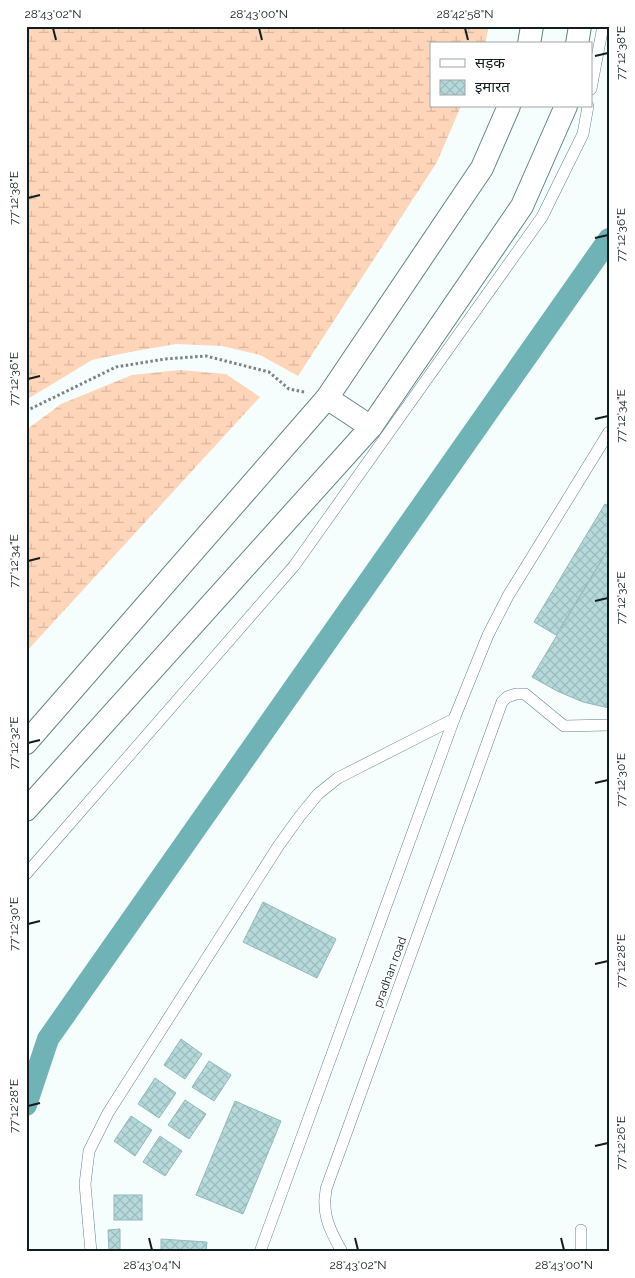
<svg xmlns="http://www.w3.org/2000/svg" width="635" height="1278" font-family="Raleway,'Noto Sans Devanagari',sans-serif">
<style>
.wetland{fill:url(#wetland-marsh)}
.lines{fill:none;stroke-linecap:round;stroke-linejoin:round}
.canal{stroke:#70b3b6;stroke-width:22}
.building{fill:url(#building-cross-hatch);stroke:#95b8ba}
.service-casing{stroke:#638486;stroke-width:12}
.minor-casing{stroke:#638486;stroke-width:24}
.path{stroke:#798384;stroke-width:3;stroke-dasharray:2.5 2.5;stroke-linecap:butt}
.service{stroke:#fff;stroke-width:11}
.minor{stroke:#fff;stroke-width:22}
.ticks{fill:none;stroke:#111e1f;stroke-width:2}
.labels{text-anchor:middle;stroke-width:4;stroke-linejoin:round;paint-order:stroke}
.street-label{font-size:12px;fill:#111e1f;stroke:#fff}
.neatline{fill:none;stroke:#111e1f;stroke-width:2}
.ticks-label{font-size:12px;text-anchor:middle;fill:#111e1f}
</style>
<defs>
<pattern id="wetland-marsh" width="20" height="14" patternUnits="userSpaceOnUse" patternTransform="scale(1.25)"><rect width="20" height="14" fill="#fed5b8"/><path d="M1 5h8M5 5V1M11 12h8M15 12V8" fill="none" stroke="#d9b69e"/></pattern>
<pattern id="building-cross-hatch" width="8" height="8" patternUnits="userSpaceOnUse" patternTransform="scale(1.25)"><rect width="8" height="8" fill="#b6dadb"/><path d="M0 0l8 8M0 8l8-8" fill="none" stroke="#9bbbbc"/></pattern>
</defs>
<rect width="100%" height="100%" fill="#f6fdfd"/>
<g class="wetland">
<polygon points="26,26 489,26 485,44 431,44 431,106 461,106 437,162 298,376 260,355 222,346 176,344 130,352 92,360 26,400"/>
<polygon points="180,370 226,374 260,397 26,652 26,430 61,404 132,375"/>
</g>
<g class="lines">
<polyline class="canal" points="26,1105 48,1039 609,239"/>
</g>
<g class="building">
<polygon points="605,504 609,506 609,548 556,635 534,622"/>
<polygon points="609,548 609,708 583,702 557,691 532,677"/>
<polygon points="263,902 336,939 317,978 243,942"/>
<polygon points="181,1039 202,1054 185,1079 164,1065"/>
<polygon points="209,1061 231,1075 214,1101 192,1087"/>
<polygon points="155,1078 176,1093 159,1118 138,1104"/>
<polygon points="185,1100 206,1114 189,1139 168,1125"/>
<polygon points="235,1101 281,1121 243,1214 196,1195"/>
<polygon points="131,1116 152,1130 135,1156 114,1141"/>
<polygon points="160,1136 182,1151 165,1176 143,1162"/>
<rect x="114" y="1195" width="28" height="25"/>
<polygon points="120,1229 120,1252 109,1252 108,1230"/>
<polygon points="161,1239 207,1242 206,1252 161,1252"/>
</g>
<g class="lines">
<g class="service-casing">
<g id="service">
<polyline points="591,89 603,26"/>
<polyline points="26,874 294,566 542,217 583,134 588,106"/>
<polyline points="581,1230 581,1252"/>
<polyline points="91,1252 85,1184 89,1151 108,1113 279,845 300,816 318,794 338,778 454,719"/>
<polyline points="260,1252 454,719 488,635 508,596 609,432"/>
<path d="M342 1252C334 1237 325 1222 325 1205 324 1200 326 1194 326 1189L502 702 507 697 516 694H525L564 726 609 725"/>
</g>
</g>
<g class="minor-casing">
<g id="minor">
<polyline points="529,44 532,26"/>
<polyline points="577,44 580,26"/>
<polyline points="327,398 371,427"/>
<polyline points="26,743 327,398 482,168 509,106"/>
<polyline points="26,810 371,427 522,206 566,106"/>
</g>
</g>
<polyline class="path" points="26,411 116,367 165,359 206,356 269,372 289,389 304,392"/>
<use href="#service" class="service"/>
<use href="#minor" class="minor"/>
</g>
<path class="ticks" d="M53 28 56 40M259 28 262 40M465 28 468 40M595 56 608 53M28 198 40 195M595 238 608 235M28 379 40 376M595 419 608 416M28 561 40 558M595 601 608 598M28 743 40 740M595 783 608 780M28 924 40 921M595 964 608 961M28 1106 40 1103M595 1146 608 1143M149 1238 152 1250M355 1238 358 1250M561 1238 564 1250"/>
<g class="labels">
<g class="street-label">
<text transform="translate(390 972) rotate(-70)" y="4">pradhan road</text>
</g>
</g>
<rect width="635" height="1278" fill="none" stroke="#ffffff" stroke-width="55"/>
<rect x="430" y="42" width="162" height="65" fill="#ffffff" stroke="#a0a5a5"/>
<rect x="440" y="59" width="25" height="8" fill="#ffffff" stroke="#a0a5a5"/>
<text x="475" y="68" font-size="15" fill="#111e1f">सड़क</text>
<rect x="440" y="80" width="25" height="15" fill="url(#building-cross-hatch)" stroke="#a0a5a5"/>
<text x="475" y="92" font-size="15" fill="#111e1f">इमारत</text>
<rect x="28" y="28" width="580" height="1222" class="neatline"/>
<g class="ticks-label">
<text x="53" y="18">28°43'02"N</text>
<text x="259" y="18">28°43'00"N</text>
<text x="465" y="18">28°42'58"N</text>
<text transform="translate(621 53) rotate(-90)" y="4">77°12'38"E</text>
<text transform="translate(14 198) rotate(-90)" y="4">77°12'38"E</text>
<text transform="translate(621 235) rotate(-90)" y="4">77°12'36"E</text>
<text transform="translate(14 379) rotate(-90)" y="4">77°12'36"E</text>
<text transform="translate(621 416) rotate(-90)" y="4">77°12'34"E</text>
<text transform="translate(14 561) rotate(-90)" y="4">77°12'34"E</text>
<text transform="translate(621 598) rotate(-90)" y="4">77°12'32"E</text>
<text transform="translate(14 743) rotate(-90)" y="4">77°12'32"E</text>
<text transform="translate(621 780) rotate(-90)" y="4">77°12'30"E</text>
<text transform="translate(14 924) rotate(-90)" y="4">77°12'30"E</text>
<text transform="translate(621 961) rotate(-90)" y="4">77°12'28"E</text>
<text transform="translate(14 1106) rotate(-90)" y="4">77°12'28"E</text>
<text transform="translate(621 1143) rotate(-90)" y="4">77°12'26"E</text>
<text x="152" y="1269">28°43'04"N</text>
<text x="358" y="1269">28°43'02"N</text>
<text x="564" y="1269">28°43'00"N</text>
</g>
</svg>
